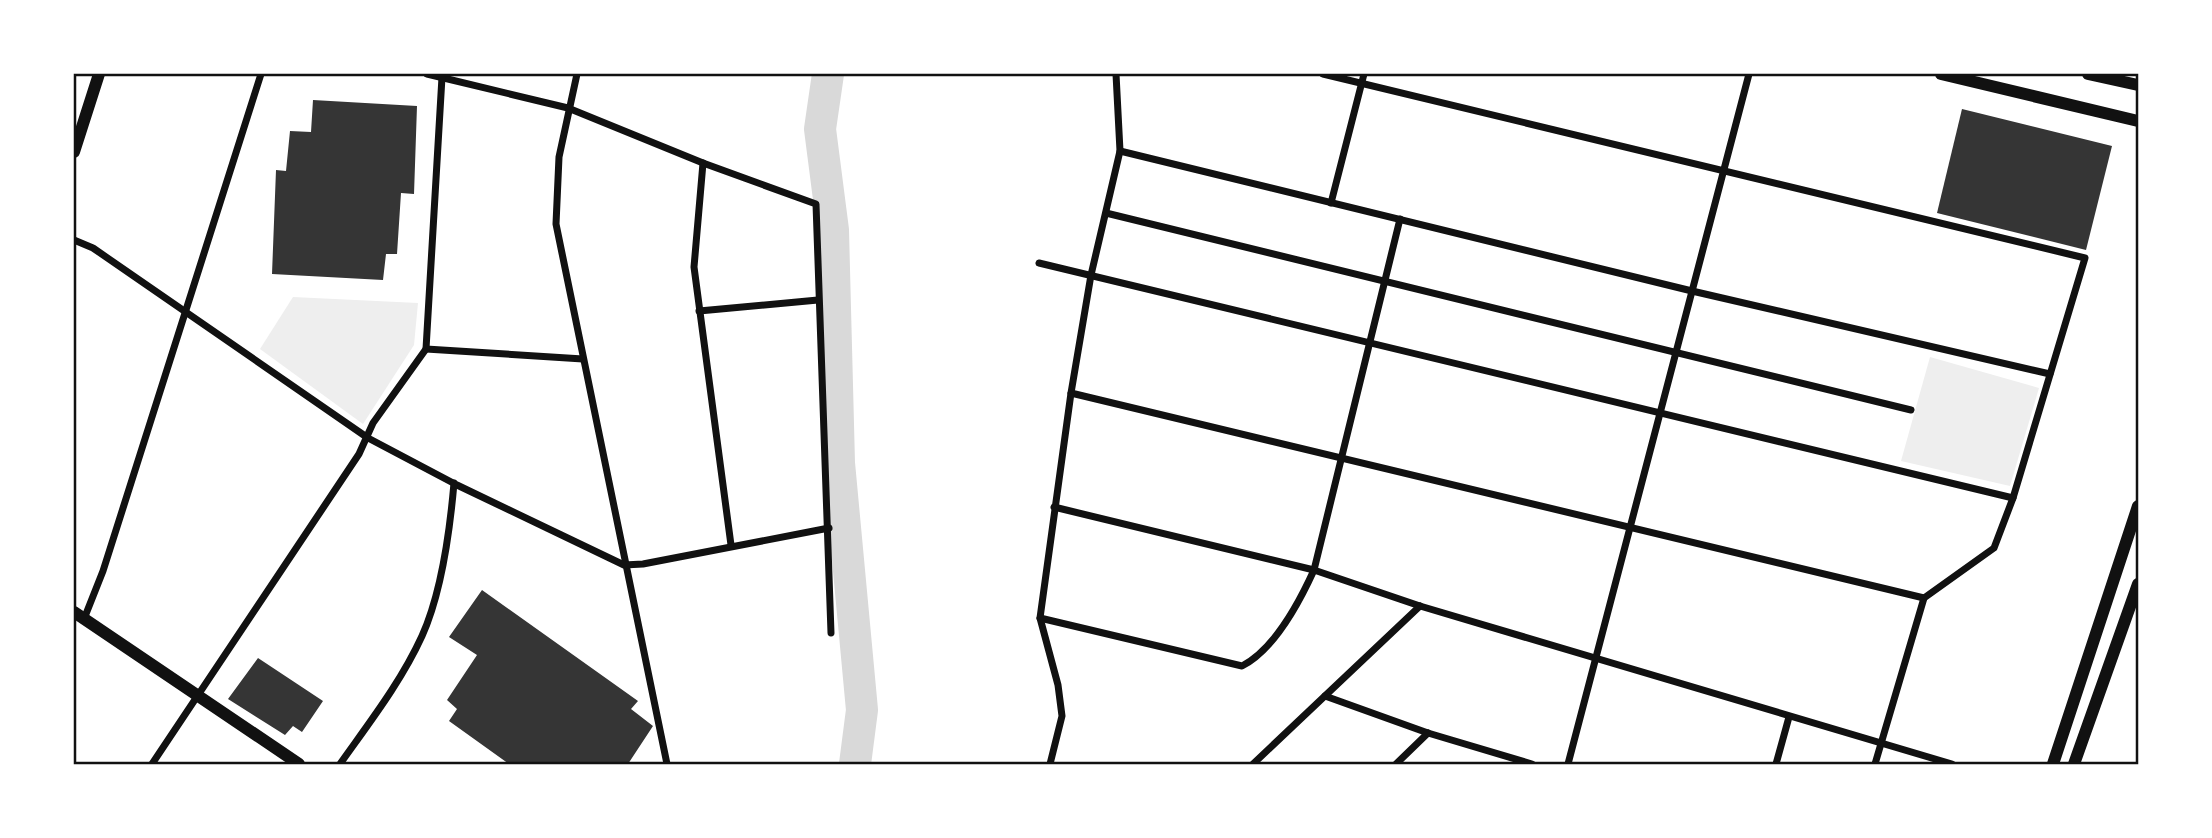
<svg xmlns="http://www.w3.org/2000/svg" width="2212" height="838" font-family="'Source Sans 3',sans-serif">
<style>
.green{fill:#eee}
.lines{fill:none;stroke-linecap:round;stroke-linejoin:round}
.river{stroke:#d9d9d9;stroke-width:32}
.building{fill:#353535}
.minor{stroke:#111;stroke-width:7}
.tertiary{stroke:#111;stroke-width:12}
.neatline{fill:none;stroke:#111;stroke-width:2.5}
</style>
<rect width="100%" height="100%" fill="#fff"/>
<g class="green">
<polygon points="293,297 418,303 414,345 363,424 260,349"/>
<polygon points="1930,357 2039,388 2010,486 1901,461"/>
</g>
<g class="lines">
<polyline class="river" points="828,74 820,129 833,230 839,463 862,710 855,764"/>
</g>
<g class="building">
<polygon points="313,100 417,106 414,194 401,193 397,254 386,254 383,280 272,274 276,170 286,171 290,131 311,132"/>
<polygon points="1962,109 2112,146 2086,250 1937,213"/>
<polygon points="482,590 638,701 631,709 653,726 628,764 509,764 449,721 457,709 447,700 477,655 449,637"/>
<polygon points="258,658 323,701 302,732 293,726 285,735 228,699"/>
</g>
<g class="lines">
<g class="minor">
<polyline points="427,74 568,108 703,163 816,204 831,633"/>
<polyline points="577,74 559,157 556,224 667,764"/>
<polyline points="1323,74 2085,258 2013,498 1994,548 1924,598 1875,764"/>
<polyline points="1120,151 1692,291 2050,374"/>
<polyline points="703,163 694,267 731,545"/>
<polyline points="1331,203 1364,74"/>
<polyline points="1106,213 1911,410"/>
<polyline points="74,240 93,248 368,438 457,485 624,565 643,564 829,528"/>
<polyline points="1039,263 2013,498"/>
<polyline points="699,311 818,300"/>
<polyline points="426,349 583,359"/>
<polyline points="1071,393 1924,598"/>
<polyline points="1054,507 1314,570 1420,606 1952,764"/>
<path d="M1040 618 1242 666C1275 649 1299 603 1314 570L1400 219"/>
<polyline points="84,619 103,571 261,74"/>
<polyline points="1325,696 1428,733 1532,764"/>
<polyline points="152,764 359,454 373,423 426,349 442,77"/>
<path d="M340 764C369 723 401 682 422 636 441 594 450 529 454 483"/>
<polyline points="1050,764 1062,716 1058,685 1040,618 1071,393 1091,275 1120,151 1116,74"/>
<polyline points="1253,764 1420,606"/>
<polyline points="1396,764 1428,733"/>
<polyline points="1568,764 1749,74"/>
<polyline points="1776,764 1789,717"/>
</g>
<g class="tertiary">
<polyline points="1941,74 2138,121"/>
<polyline points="2088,74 2138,85"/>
<polyline points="74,152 99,74"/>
<polyline points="74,612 299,764"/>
<polyline points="2053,764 2138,506"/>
<polyline points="2074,764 2138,584"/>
</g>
</g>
<rect width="2212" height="838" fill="none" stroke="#ffffff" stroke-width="150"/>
<rect x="75" y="75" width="2062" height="688" class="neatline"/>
</svg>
